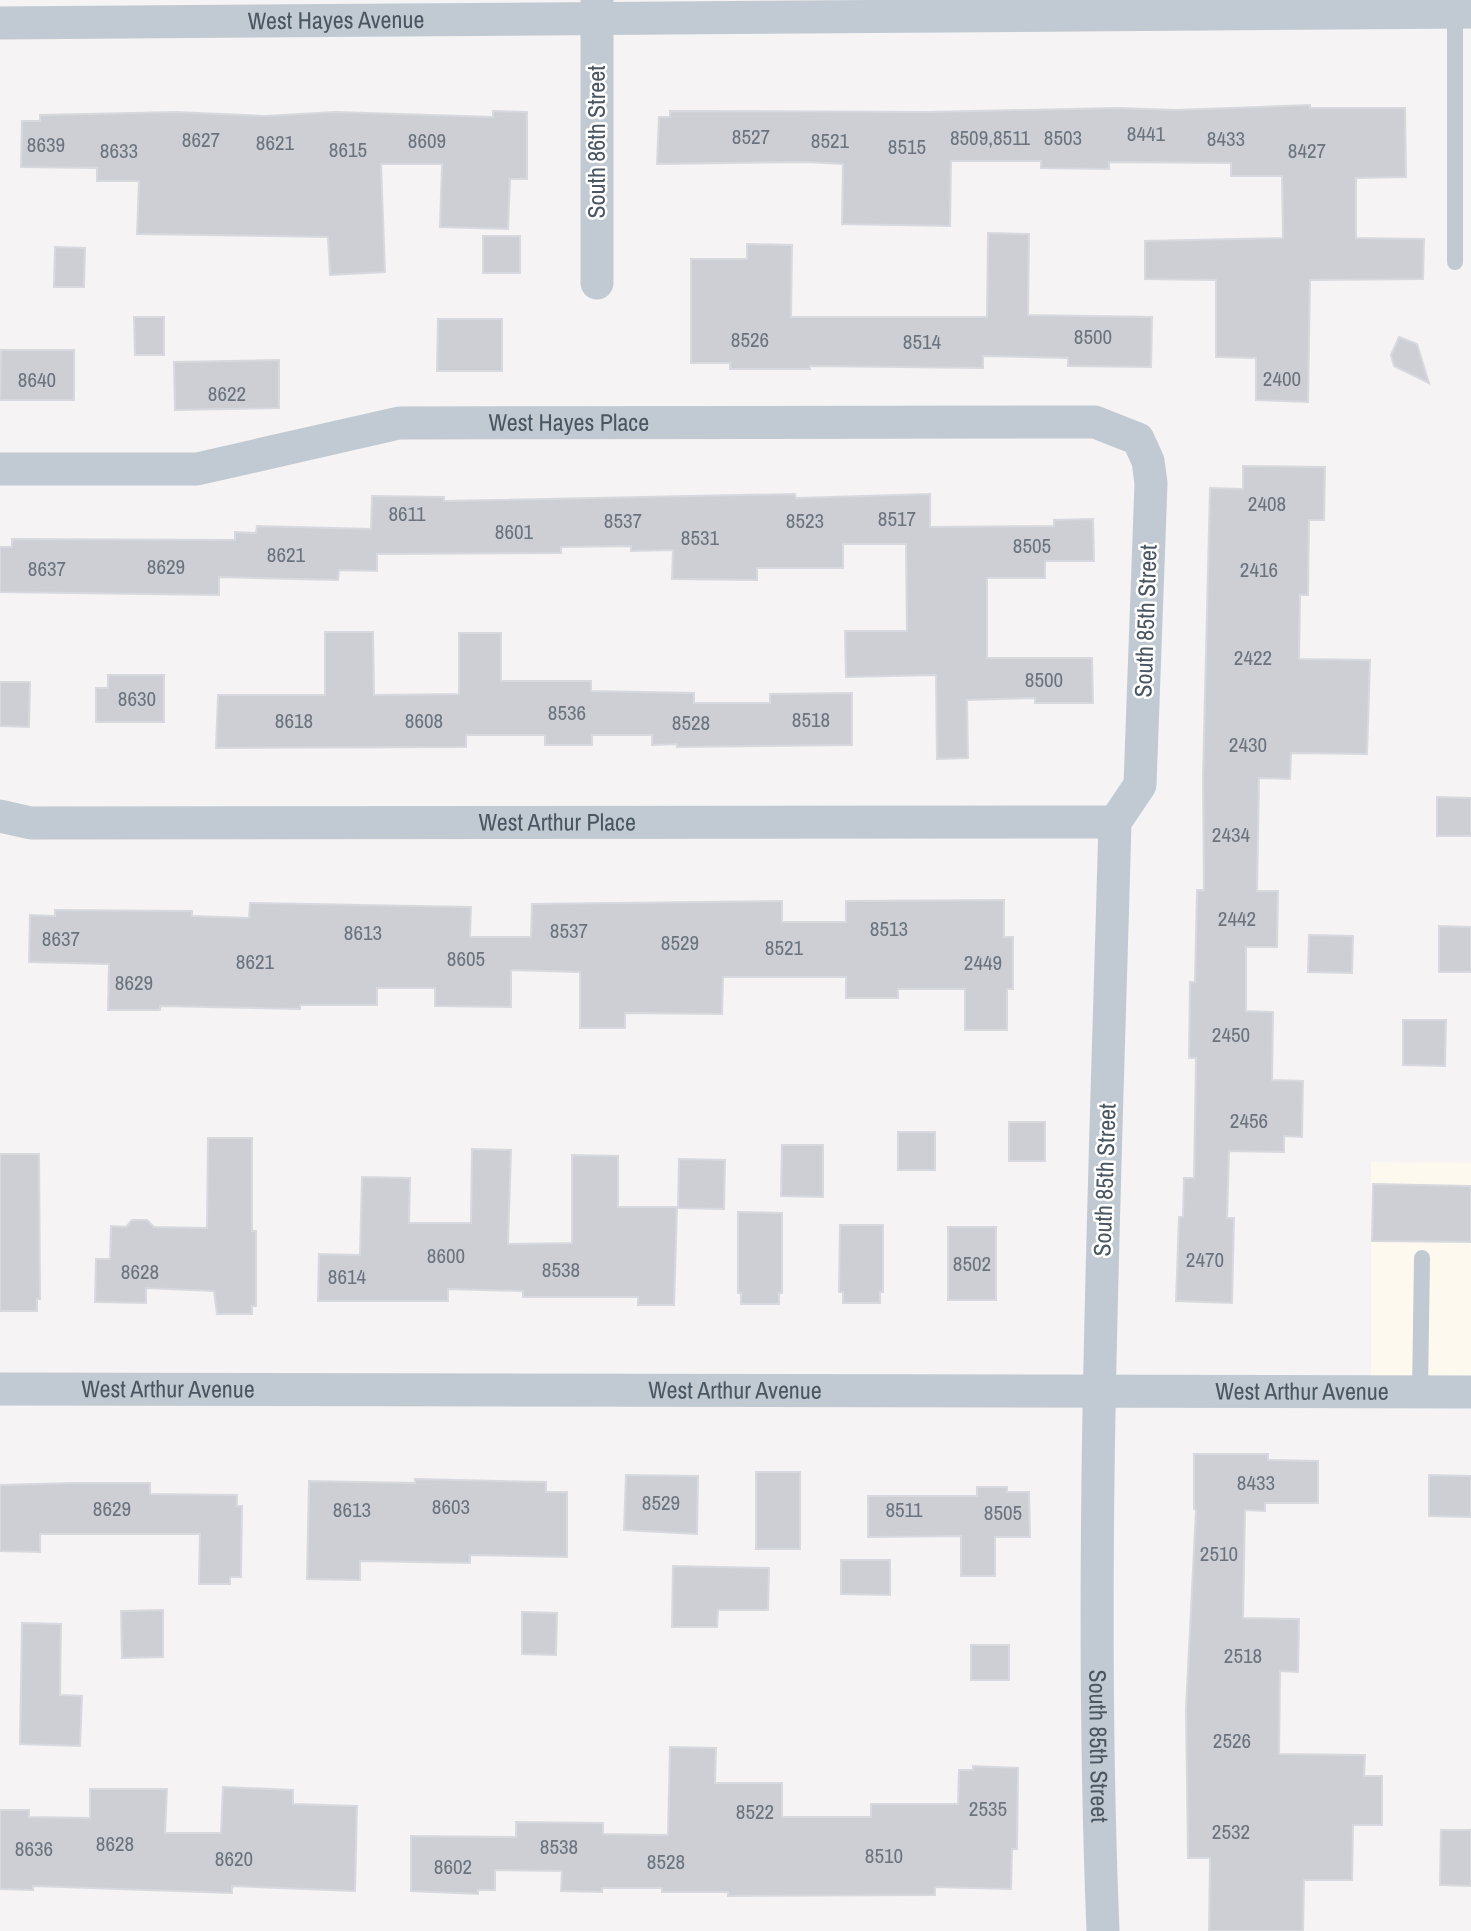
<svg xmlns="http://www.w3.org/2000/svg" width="1471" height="1931" font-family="'Archivo Narrow',sans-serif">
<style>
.commercial{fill:#fdf9ef}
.building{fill:#cdcfd5;stroke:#d7d9de;stroke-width:2}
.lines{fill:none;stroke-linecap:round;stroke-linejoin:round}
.service{stroke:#c1cad2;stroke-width:16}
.minor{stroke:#c1cad2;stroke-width:33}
.labels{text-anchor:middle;stroke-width:5;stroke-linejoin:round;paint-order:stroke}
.number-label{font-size:21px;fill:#6b747e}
.street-label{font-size:24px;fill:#4a5661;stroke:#fff}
</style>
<rect width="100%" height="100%" fill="#f5f3f3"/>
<polygon class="commercial" points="1371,1162 1471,1163 1471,1392 1371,1392"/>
<g class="building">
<polygon points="1310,105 1310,108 1405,108 1406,177 1356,178 1356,238 1424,239 1423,279 1310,280 1308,402 1256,400 1256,358 1216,357 1216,280 1145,279 1145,241 1283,238 1282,176 1231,176 1231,163 1109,162 1109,169 1041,168 1041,161 951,161 950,226 842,224 843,164 807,162 657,164 659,117 670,117 670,111 928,112 1117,108 1176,110"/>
<polygon points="493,111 527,112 527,179 510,179 508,229 440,227 442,164 381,164 385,272 330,275 328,237 137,234 139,181 97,181 97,168 21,167 22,121 40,121 40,115 176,112 265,116 335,112 493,117"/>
<polygon points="988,233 1029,234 1028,315 1152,317 1151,367 1068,366 1068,358 983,356 983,368 810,366 810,369 730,369 730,363 691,363 691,259 747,259 747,244 792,245 791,317 987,317"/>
<rect x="483" y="236" width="37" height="37"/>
<polygon points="55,247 85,248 84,287 54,287"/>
<polygon points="134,317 164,317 164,355 135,355"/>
<polygon points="438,319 502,319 502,371 437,371"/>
<polygon points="1399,337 1417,344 1429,383 1394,366 1391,355"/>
<polygon points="1,350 74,350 74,400 0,400"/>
<polygon points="279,360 279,408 175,410 174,362"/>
<polygon points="1243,466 1325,467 1324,520 1309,520 1308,595 1300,595 1299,659 1370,660 1367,754 1291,753 1290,779 1259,778 1257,891 1278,891 1277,947 1246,947 1246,1011 1273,1012 1272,1080 1303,1081 1302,1137 1284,1136 1284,1152 1229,1151 1227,1218 1234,1218 1232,1303 1176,1301 1179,1217 1183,1217 1184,1178 1194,1178 1196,1058 1189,1058 1190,982 1195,982 1197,890 1204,890 1203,777 1210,488 1243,489"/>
<polygon points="795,494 796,498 930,494 930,527 1054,526 1054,520 1093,519 1094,561 1045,561 1045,578 987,578 987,658 1092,658 1093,703 1035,703 1035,698 967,700 968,758 937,759 936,675 846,677 845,631 907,631 906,544 843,544 843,568 757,568 757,580 672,579 673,550 631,551 631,546 561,547 561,553 377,554 377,571 339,570 338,580 219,577 219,595 0,592 0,547 12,547 12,539 235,540 235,532 256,533 257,526 371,529 372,496 444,497 444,501"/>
<polygon points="325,632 373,632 374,695 459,694 459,633 501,633 501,681 591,681 591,691 694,693 694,703 770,703 770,694 852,693 852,745 677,747 677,744 652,745 652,735 592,735 592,745 545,745 545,735 466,735 466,747 216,748 218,695 325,695"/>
<polygon points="108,675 164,675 164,722 96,722 96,688 108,688"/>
<polygon points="0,682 30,682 29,727 0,726"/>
<polygon points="1437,797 1471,798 1471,836 1437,836"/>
<polygon points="1004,900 1004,937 1013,937 1013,989 1007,989 1007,1030 965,1030 965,989 898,989 898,998 846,998 846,977 723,977 722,1014 625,1013 625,1028 580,1028 580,972 511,970 511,1007 435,1006 435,988 377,988 377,1005 300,1005 300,1009 160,1006 160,1010 108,1010 109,964 29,962 30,915 55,916 55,910 192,911 192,916 249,918 250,903 471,907 470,937 531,937 532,904 782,901 782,922 846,922 846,901"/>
<polygon points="1439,926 1471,927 1471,972 1439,972"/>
<polygon points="1309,935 1353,936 1352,973 1308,972"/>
<polygon points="1403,1020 1446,1020 1445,1066 1403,1065"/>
<rect x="1009" y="1122" width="36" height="39"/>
<rect x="898" y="1132" width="37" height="38"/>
<polygon points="208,1138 252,1138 252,1231 256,1231 256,1306 252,1306 252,1314 217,1314 214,1291 146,1288 146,1303 95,1302 96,1259 110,1259 111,1226 126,1227 132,1220 147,1220 154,1227 207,1228"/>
<polygon points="782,1145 823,1145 823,1197 781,1196"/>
<polygon points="472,1149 511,1150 508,1244 572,1243 572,1155 618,1156 618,1207 677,1207 674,1305 638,1305 638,1297 523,1297 523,1291 448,1289 448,1301 318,1301 319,1254 360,1255 362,1177 410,1178 409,1223 471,1223"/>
<polygon points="0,1154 39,1154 40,1299 37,1299 37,1311 0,1311"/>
<polygon points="679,1159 725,1160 724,1209 678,1208"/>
<polygon points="1373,1184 1471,1186 1471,1242 1372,1241"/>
<polygon points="738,1212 782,1213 782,1293 779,1293 779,1304 741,1304 741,1293 738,1293"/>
<polygon points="840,1225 883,1225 883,1292 880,1292 880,1303 843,1303 843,1292 839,1292"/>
<rect x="948" y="1227" width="48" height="73"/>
<polygon points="1194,1454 1268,1454 1268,1460 1318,1461 1318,1503 1265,1503 1265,1511 1245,1510 1243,1618 1299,1619 1298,1672 1280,1671 1279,1754 1365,1755 1364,1776 1382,1776 1382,1825 1353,1825 1352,1880 1304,1880 1303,1931 1209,1931 1210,1858 1188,1858 1186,1709 1196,1510 1194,1509"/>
<rect x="756" y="1472" width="44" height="77"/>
<polygon points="626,1475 698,1476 697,1534 624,1530"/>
<polygon points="1429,1475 1471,1476 1471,1517 1429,1516"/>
<polygon points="415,1479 546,1482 546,1492 567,1492 567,1557 470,1555 470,1563 360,1561 360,1580 307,1579 309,1481 415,1483"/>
<polygon points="73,1483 150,1483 150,1494 237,1495 237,1506 242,1506 241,1577 230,1577 230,1584 199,1584 200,1534 40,1534 40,1552 0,1551 0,1485"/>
<polygon points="977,1487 1007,1487 1007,1492 1029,1492 1030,1537 995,1537 995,1576 961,1576 961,1536 868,1537 868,1496 977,1496"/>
<polygon points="841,1560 890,1560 890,1595 841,1594"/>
<polygon points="673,1566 769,1568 768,1610 718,1610 717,1627 672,1627"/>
<polygon points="163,1610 163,1657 122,1658 121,1611"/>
<polygon points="522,1612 557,1613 556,1655 522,1654"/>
<polygon points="22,1623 61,1624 60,1695 82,1696 80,1746 20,1744"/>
<rect x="971" y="1645" width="38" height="35"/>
<polygon points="670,1747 716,1748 715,1783 782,1783 782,1817 871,1817 871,1804 958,1804 959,1770 973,1770 973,1766 1018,1768 1017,1849 1012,1849 1011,1889 935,1887 935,1895 728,1896 728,1892 662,1892 662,1888 602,1888 602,1892 561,1891 562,1871 495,1870 495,1890 478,1890 478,1894 411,1891 411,1836 516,1837 516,1822 603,1823 603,1834 668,1835"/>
<polygon points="223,1787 293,1790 293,1804 357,1806 355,1891 232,1886 232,1893 33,1886 33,1890 0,1889 0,1810 29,1810 29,1817 90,1818 90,1789 167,1789 165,1833 221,1833"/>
<polygon points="1441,1830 1471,1830 1471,1886 1440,1885"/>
</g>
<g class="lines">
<g class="service">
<polyline points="1455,262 1455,9"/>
<polyline points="1420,1392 1422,1258"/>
</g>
<g class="minor">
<polyline points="597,0 597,283"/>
<path id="s1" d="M0 23 1471 12"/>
<path id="s2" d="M0 469H197L399 423 1095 422 1138 439 1148 461 1151 483 1140 785 1115 822C1105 1192 1088 1562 1103 1931"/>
<path id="s3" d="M0 816 31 823 1115 822"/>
<path id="s4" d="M0 1389 1471 1392"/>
</g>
</g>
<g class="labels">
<g class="number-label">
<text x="1146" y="141">8441</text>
<text x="751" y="144">8527</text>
<text x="990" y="145">8509,8511</text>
<text x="1063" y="145">8503</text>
<text x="1226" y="146">8433</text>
<text x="201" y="147">8627</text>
<text x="427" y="148">8609</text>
<text x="830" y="148">8521</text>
<text x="275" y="150">8621</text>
<text x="46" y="152">8639</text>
<text x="907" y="154">8515</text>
<text x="348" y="157">8615</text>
<text x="119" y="158">8633</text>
<text x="1307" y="158">8427</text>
<text x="1093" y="344">8500</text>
<text x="750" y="347">8526</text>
<text x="922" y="349">8514</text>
<text x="1282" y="386">2400</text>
<text x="37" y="387">8640</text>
<text x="227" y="401">8622</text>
<text x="1267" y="511">2408</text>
<text x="407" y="521">8611</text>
<text x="897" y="526">8517</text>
<text x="623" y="528">8537</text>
<text x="805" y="528">8523</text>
<text x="514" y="539">8601</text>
<text x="700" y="545">8531</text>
<text x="1032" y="553">8505</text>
<text x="286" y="562">8621</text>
<text x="166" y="574">8629</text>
<text x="47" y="576">8637</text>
<text x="1259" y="577">2416</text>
<text x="1253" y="665">2422</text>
<text x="1044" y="687">8500</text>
<text x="137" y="706">8630</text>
<text x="567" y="720">8536</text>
<text x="811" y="727">8518</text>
<text x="294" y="728">8618</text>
<text x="424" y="728">8608</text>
<text x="691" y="730">8528</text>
<text x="1248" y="752">2430</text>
<text x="1231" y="842">2434</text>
<text x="1237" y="926">2442</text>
<text x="889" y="936">8513</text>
<text x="569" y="938">8537</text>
<text x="363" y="940">8613</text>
<text x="61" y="946">8637</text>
<text x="680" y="950">8529</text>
<text x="784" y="955">8521</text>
<text x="466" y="966">8605</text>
<text x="255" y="969">8621</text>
<text x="983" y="970">2449</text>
<text x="134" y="990">8629</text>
<text x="1231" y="1042">2450</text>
<text x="1249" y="1128">2456</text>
<text x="446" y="1263">8600</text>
<text x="1205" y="1267">2470</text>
<text x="972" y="1271">8502</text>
<text x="561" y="1277">8538</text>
<text x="140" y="1279">8628</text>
<text x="347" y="1284">8614</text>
<text x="1256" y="1490">8433</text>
<text x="661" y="1510">8529</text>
<text x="451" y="1514">8603</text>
<text x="112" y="1516">8629</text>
<text x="352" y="1517">8613</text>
<text x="904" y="1517">8511</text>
<text x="1003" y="1520">8505</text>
<text x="1219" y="1561">2510</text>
<text x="1243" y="1663">2518</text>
<text x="1232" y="1748">2526</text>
<text x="988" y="1816">2535</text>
<text x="755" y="1819">8522</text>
<text x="1231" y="1839">2532</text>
<text x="115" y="1851">8628</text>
<text x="559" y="1854">8538</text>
<text x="34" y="1856">8636</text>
<text x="884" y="1863">8510</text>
<text x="234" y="1866">8620</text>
<text x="666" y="1869">8528</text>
<text x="453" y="1874">8602</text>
</g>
<g class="street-label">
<text dy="8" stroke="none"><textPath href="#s1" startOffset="336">West Hayes Avenue</textPath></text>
<text transform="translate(597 142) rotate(-90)" y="8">South 86th Street</text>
<text dy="8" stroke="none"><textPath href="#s2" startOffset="574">West Hayes Place</textPath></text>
<text transform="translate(1146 621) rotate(-88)" y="8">South 85th Street</text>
<text dy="8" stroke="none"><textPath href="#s3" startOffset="558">West Arthur Place</textPath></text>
<text transform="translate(1105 1180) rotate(-88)" y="8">South 85th Street</text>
<text dy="8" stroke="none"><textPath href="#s4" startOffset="168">West Arthur Avenue</textPath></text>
<text dy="8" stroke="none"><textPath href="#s4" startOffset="735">West Arthur Avenue</textPath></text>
<text dy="8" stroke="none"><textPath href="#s4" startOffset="1302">West Arthur Avenue</textPath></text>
<text dy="8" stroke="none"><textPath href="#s2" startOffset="2464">South 85th Street</textPath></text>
</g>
</g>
</svg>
